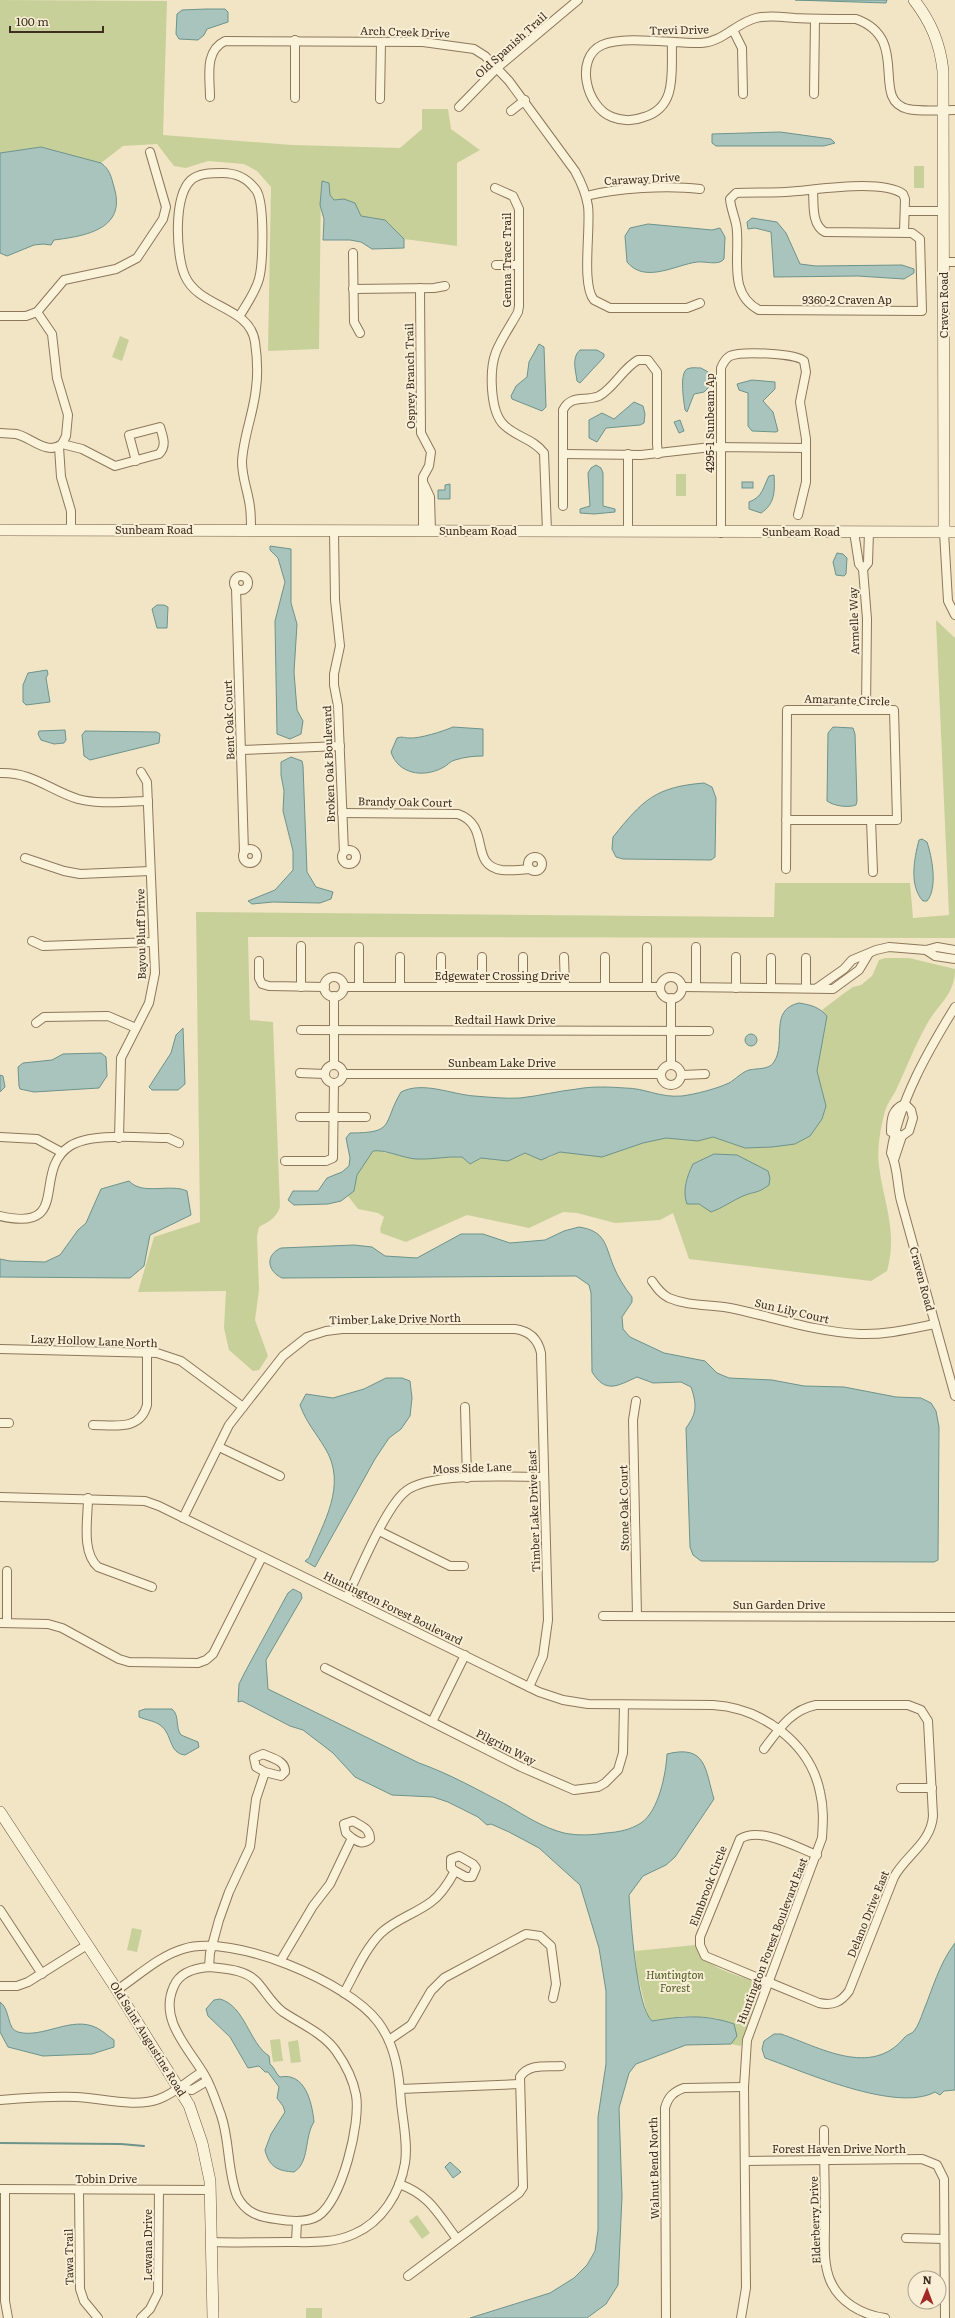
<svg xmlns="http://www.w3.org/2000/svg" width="955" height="2318" font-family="Literata,serif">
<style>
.green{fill:#c8d099;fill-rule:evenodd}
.water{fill:#a8c4bd;stroke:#6d938b}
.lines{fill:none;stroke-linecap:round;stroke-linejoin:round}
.stream{stroke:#6d938b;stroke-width:2}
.street-casing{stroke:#8d775a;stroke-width:10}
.secondary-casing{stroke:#6f583d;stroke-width:12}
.street{stroke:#fbf2da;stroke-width:8}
.secondary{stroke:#fbf2da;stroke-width:11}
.labels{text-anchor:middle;stroke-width:4;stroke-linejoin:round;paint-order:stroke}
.street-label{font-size:11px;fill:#3d2e1f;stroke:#f8efd6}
.park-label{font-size:11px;font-style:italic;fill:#4b5a24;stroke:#f8efd6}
</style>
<rect width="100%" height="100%" fill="#f1e5c6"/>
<g class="green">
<polygon points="0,0 167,1 163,135 292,145 400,148 422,129 422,109 448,109 451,129 480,150 457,163 457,246 404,239 385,220 361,216 357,207 342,199 334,200 321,184 319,349 268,351 271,187 257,171 244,164 208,161 186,168 174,166 157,144 123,146 101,163 41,147 0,153"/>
<rect x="914" y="166" width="10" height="22"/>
<polygon points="120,336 129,340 122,361 112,357"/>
<rect x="676" y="474" width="10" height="22"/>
<path d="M936 620 955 638V938L248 937 250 1020 273 1022 280 1207C276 1218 270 1221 259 1227L257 1236 259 1290 255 1320 268 1356 259 1370 253 1371 229 1350 224 1328 226 1291 138 1292 154 1237 200 1222 196 912 774 917 775 883H910L913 918 949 915Z"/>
<path d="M885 958H909L955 969C955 995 938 1004 927 1024 915 1045 907 1067 897 1088 893 1097 886 1104 884 1115 880 1130 877 1150 879 1166 884 1205 898 1231 887 1271L871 1281 689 1259 673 1213 660 1220 615 1223 577 1213 563 1212 529 1228 467 1215 406 1242 381 1233 380 1229 384 1217 378 1213 358 1209 348 1196C355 1189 353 1184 357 1175 360 1166 367 1158 373 1151L379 1150 385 1153 462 1157 471 1164 481 1158 508 1161 525 1153 549 1158 560 1152 574 1153 666 1138 698 1141 713 1137 745 1148 795 1144 810 1136 822 1119 826 1106 817 1071 827 1016 822 1010 843 994 853 987 861 985 872 976 879 960ZM769 1185C757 1194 755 1191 743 1196 733 1199 723 1208 712 1212L699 1204Z"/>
<polygon points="132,1928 142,1930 137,1952 127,1950"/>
<path d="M695 1945C704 1968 735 1974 756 1982L759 1987 741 2046 731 2044 737 2036 717 2018 684 2016 652 2021 648 2017 637 1973 635 1951Z"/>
<polygon points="280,2039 283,2061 273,2062 270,2040"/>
<polygon points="298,2040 301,2062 291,2063 288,2042"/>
<polygon points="417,2215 430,2233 422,2239 409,2221"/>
<rect x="306" y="2308" width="16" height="10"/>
</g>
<g class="water">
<polygon points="795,0 887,0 886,3"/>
<polygon points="206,9 225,9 228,12 228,22 207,29 204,35 198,40 179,39 176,34 177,14 182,10"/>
<polygon points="780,132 831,139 835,143 824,146 716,146 712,143 712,134"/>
<path d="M41 147 101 163C110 170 111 176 114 187 127 229 86 236 54 240L51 245 43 244 34 245 7 256 0 253V153Z"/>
<polygon points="322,181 329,183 330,195 334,200 344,199 355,203 361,216 385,220 404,239 404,248 372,249 361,242 350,240 323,240 324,219 320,205"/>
<polygon points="752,218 777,222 786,233 800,264 816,266 902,265 914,269 914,273 904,279 858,276 774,277 771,232 755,228 748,229 747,222"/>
<path d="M648 224 712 230 720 228 725 237 724 259C719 266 705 261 697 262 675 265 645 284 627 262L625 236 630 228Z"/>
<polygon points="539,344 544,347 546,407 542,411 512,399 511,396 516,386 527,377 529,362"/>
<path d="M580 350H597L604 354V357L580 383 577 381C576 371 571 358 580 350Z"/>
<path d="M701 368 708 372 709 387 704 392 694 394 687 412 685 410C684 402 679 374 687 369 691 367 697 368 701 368Z"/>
<polygon points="752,380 775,382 775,389 763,401 773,412 778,431 776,432 752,431 748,426 748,393 739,390 737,384"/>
<polygon points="634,402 643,406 645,414 644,423 640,425 606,428 597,442 589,438 589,420 602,413 614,419"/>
<polygon points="680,420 684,431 679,433 674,422"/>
<polygon points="596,465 601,468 603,473 603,506 615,509 615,512 594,514 580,513 580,509 590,506 588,473 591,468"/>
<path d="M774 475C775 491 775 504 761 513L749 509V502C763 497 763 487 769 476Z"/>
<rect x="742" y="482" width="11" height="6"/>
<polygon points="450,484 450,499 438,499 438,490 445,490 445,485"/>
<polygon points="270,546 291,549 291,603 297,624 294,672 297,710 303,721 301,734 290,739 277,734 275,621 285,582 278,558 270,550"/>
<polygon points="837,553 843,554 847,558 846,574 844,576 836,575 833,562"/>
<polygon points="157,605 164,605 168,607 167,628 157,628 152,609"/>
<polygon points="47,670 48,674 46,678 50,702 26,705 23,702 23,685 28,673"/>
<path d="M453 727 483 729V756C473 756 465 757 455 760 450 761 447 766 442 768 423 778 398 774 391 752L397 738C403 736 404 738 409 738 419 739 444 731 453 727Z"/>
<path d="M833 727 853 728 855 734 857 801 856 805C848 808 834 806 827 801L828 733Z"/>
<polygon points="65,730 66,740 64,743 54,744 41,740 38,734 39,731"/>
<polygon points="85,731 157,732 160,734 159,743 90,760 84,756 82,735"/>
<polygon points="291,757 302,761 303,766 307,872 316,887 333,892 331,899 320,903 273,902 252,904 248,901 275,890 293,870 293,851 283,811 284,791 281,775 281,762"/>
<path d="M704 783 712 787 716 798 715 857 711 860 623 859 616 857 612 849 613 837C643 800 655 787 704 783Z"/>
<path d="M922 839 927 842C932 857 938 888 927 901H923C909 886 914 859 919 840Z"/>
<path d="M799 1003C811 1005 819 1007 827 1016L817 1071 826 1106 822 1119 810 1136 795 1144 772 1147 745 1148 713 1137 698 1141 666 1138 643 1143 602 1157 560 1152 541 1160 525 1153 508 1161 481 1158 470 1164 462 1157C447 1156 431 1160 416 1159 403 1158 384 1149 373 1151L357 1175 354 1191 341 1201 328 1204 294 1205 288 1200 293 1191H318L327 1178 342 1172 349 1166 350 1158 346 1138 350 1133C396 1133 382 1124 401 1092 423 1081 450 1094 474 1096 489 1097 505 1099 520 1098 539 1096 558 1091 577 1089 593 1086 610 1087 625 1088 645 1088 660 1098 682 1096 696 1094 716 1089 729 1083 736 1079 742 1072 749 1070 758 1068 769 1070 774 1062 787 1042 768 1010 799 1003Z"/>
<polygon points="183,1028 185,1084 178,1090 152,1090 149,1087 171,1053 176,1035"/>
<circle cx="751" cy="1040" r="6"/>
<polygon points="101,1053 106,1057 107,1076 99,1088 34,1092 20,1089 19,1086 18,1067 23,1063 52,1060 63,1054"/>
<polygon points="0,1075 3,1076 5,1087 0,1092"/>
<path d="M714 1154 737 1155 768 1171 770 1178 769 1185C757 1194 755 1191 743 1196 733 1200 723 1208 711 1212L699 1204H687C682 1191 687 1176 693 1164Z"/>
<path d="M129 1181C143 1196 170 1183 187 1191L191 1215 150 1235 144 1266 130 1278 0 1277V1259L10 1261 45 1262 60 1255 78 1230 86 1223 101 1189Z"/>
<path d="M579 1227C605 1231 605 1244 613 1265 618 1277 624 1287 632 1297V1302L622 1317 623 1329 630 1337 664 1353 705 1361 717 1373 729 1378 772 1380 804 1386 844 1387 896 1397 921 1398 931 1403 936 1411 939 1427 938 1560 934 1562 701 1561 693 1555 690 1547 686 1428C697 1413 697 1405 691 1387L681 1382 653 1383 637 1377C617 1386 606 1394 592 1372L591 1293 589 1285 576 1276 282 1278C267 1271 265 1255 281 1248L354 1245 372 1247 385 1256 417 1258 461 1234H483L510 1243 545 1240 564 1231Z"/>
<path d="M386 1378H402L410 1381 412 1398 410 1416 401 1429 389 1438 375 1459 315 1567 305 1561 309 1558C323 1523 348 1485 325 1448 316 1433 306 1422 300 1405L306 1394 333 1398 364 1389Z"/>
<path d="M293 1589 301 1593 302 1598 266 1660 268 1689 419 1763C450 1774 478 1790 507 1805 525 1816 544 1828 564 1833 578 1836 593 1835 606 1833 619 1832 630 1830 641 1823 659 1811 666 1773 667 1754 707 1744 705 1770 714 1799L675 1857 666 1865 643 1876 629 1895C631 1920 636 2007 652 2021 682 2016 706 2014 734 2024L737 2036 731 2044 686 2045 636 2064 629 2073 619 2108 622 2197 618 2285 606 2304 587 2318H470L550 2293 574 2278 587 2265 595 2251 598 2230V2117L606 2064V1991L599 1948 580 1885 539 1848 509 1832 491 1824 487 1825 478 1817 448 1802 433 1797 392 1795 355 1777 333 1753 303 1730 290 1726 242 1701 238 1702 239 1684 245 1672 288 1593Z"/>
<path d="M145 1709H172C180 1716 175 1727 181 1735L198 1742 199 1747 185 1755C168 1753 173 1734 160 1725 155 1721 146 1720 139 1717V1711Z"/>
<path d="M955 1943V2090L944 2091 940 2095 935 2092C896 2113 805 2072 765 2058L762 2049 764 2041 774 2034H781C819 2047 871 2078 904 2038 907 2034 912 2034 914 2031 918 2026 921 2018 923 2012 933 1988 939 1964 955 1943Z"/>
<path d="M220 1999C245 2006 249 2043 269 2056L270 2064C275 2068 275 2073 280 2077 305 2072 312 2102 314 2122 304 2137 310 2162 294 2172 278 2171 269 2167 265 2150L271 2134 285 2112 283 2106 277 2098 279 2087 268 2072H265L259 2066 248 2068 230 2037 208 2016 206 2009 214 2000Z"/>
<path d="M0 2002C10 2008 7 2030 18 2032 43 2039 72 2015 97 2028 103 2031 108 2036 114 2040V2047L92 2054 43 2056 8 2047 0 2032Z"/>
<polygon points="450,2162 461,2172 453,2178 445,2167"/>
</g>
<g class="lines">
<polyline class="stream" points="0,2143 121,2144 144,2146"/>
<g class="street-casing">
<g id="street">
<polyline points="733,30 742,48 743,94"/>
<path d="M672 42C671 71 678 107 644 117 634 121 622 121 612 117 586 107 574 58 602 45 624 35 676 44 701 43 723 42 736 23 756 18 768 15 782 17 795 18 815 19 835 19 856 19 912 39 869 100 908 109 923 112 941 110 955 110"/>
<polyline points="814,94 815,19"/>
<path d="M210 97C210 77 204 51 225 41L423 42 474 49 485 56 509 81 575 171C581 182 586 193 588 206 591 228 581 285 594 300L610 308H687L700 303"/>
<polyline points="295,98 295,40"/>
<polyline points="380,99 381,42"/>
<polyline points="459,107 497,68 578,0"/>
<polyline points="511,111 525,100"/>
<path d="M495 188 513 196 519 209V306L518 312C511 325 501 339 496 352 489 370 490 412 504 425 516 437 534 439 544 453L547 531"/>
<path d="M813 190C814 203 811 225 825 232L912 233 920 239 922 311 759 310C729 294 739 261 737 232 737 221 731 211 730 199L736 193C752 192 768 193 785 192 812 191 880 178 903 194L905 199 904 233"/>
<path d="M586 196C617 188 667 185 700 189"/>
<polyline points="905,211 944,211"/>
<polyline points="353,253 354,322 360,333"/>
<polyline points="944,262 955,262"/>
<polyline points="496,265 519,265"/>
<polyline points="420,288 421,433 431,452 429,466 423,477 423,531"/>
<polyline points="353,289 434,288 445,286"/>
<polyline points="0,316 26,316 37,312 64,280 116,269 137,258 163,219 166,207 150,152"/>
<path d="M239 317C246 305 255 293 259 279 263 264 265 202 256 190 247 178 237 173 222 173 212 173 199 173 191 180 173 197 176 256 185 276 199 308 250 306 255 342 257 356 258 374 256 388 254 412 243 437 242 462 242 478 248 491 250 507 251 514 251 523 251 531"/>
<path d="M0 433C5 434 11 433 16 434 31 437 47 456 62 444L66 436 68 415 57 378 52 334 37 312"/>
<path d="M62 444 82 449 115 466 159 454C167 446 163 437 160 427L129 435 136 461"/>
<polyline points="59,447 61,477 71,511 71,530"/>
<polyline points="564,454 641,455 711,447 806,448"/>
<polyline points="424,484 430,497 431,531"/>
<path d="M563 506V410C571 394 585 402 599 396 614 388 623 368 638 360H648L657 372V444L658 454"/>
<polyline points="334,531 335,600 340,646 334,674 334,685 338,706 344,852"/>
<polyline points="628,531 628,454"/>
<polyline points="854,532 859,564 863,569 867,619 866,710"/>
<polyline points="944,532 948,601 955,615"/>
<path d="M721 533V368C723 363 725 359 730 356 741 351 796 353 804 361L806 372 800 402 806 439V482L798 515"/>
<polyline points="863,569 868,563 869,532"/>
<circle cx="241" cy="583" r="7"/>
<polyline points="236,588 244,852"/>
<polyline points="241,750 340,746"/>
<path d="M0 773C33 772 49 790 78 799 100 805 125 801 148 801"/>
<path d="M342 813 458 814C492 826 468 865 502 870 511 871 521 870 530 869"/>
<polyline points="786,820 897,820 894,710 787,710 786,869"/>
<polyline points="871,820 873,872"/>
<circle cx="250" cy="856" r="7"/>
<circle cx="349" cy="857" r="7"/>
<circle cx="535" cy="864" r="7"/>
<polyline points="25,858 64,871 80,874 150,871"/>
<polyline points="32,941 43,946 153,942"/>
<polyline points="359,947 359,987"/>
<polyline points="926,950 935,956 955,959"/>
<polyline points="400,957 400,987"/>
<polyline points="441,957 441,987"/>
<polyline points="482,957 482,987"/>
<polyline points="523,957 523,987"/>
<polyline points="564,957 565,987"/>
<polyline points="771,958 771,988"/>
<polyline points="806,958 806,988"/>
<polyline points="259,961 259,978 262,984 269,986 325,987"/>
<circle cx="671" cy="988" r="11"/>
<circle cx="334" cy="987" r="10"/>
<polyline points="301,987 301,946"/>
<polyline points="344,987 660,987"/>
<polyline points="605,987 605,957"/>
<polyline points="647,987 647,947"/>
<polyline points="682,987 833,989 859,970 868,955"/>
<polyline points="696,987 696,947"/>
<polyline points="736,988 736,957"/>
<polyline points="817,988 844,969 852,960 876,950 889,947 926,950 937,947 955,950"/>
<path d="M955 1007C928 1051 899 1101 891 1153 898 1167 897 1186 901 1201L955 1396"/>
<polyline points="36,1023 44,1017 108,1016 136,1028"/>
<polyline points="301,1030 709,1031"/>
<polyline points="334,1064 334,996"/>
<polyline points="671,1064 671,998"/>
<circle cx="671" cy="1075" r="10"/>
<circle cx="334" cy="1074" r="9"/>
<polyline points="300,1073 325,1074"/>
<polyline points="343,1074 660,1074"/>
<polyline points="682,1075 705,1074"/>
<polyline points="300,1117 366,1117"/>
<path d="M898 1134 891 1132C891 1118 892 1109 905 1104"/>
<polyline points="0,1137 37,1139 61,1152"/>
<polyline points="119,1138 121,1058 149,1003 155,973 147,782 141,772"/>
<polyline points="894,1160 902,1136 909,1131 913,1118 911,1110 905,1104"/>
<polyline points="285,1161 326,1161 333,1158 334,1083"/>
<path d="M0 1216C73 1233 31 1171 70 1146 91 1132 142 1138 168 1138L179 1143"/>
<path d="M652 1281C657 1288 661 1294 669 1298 690 1307 713 1304 735 1309 776 1318 817 1332 860 1334 885 1335 910 1329 935 1324"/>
<polyline points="0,1349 157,1353 181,1361 243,1407"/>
<polyline points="636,1401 633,1420 637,1616"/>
<polyline points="465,1407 467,1478"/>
<polyline points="0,1423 9,1423"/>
<path d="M93 1425C115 1425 140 1431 147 1405V1352"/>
<polyline points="219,1447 280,1476"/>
<path d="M0 1497 145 1501 159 1506 539 1692 563 1700 588 1704 713 1705C762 1708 810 1743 820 1792 824 1808 823 1823 822 1838L747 2040 744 2087 746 2288 741 2318"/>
<path d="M88 1498C88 1519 81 1552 98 1567L152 1587"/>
<path d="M183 1518 229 1425 283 1356 307 1337 326 1331 342 1329H515C530 1331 538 1339 541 1353L548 1620 543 1656 529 1687"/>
<polyline points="379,1531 450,1566 464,1566"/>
<path d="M347 1597C359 1572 386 1506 406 1491 430 1472 511 1477 543 1477"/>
<polyline points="603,1616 955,1617"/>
<polyline points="0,1623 48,1624 62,1628 119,1659 129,1662 198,1663 206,1660 213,1654 262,1557"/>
<polyline points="7,1623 7,1571"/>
<polyline points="325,1668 521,1767 574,1790 598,1787 605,1783 618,1770 623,1753 624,1705"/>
<polyline points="432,1722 465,1655"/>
<path d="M764 1749C779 1729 791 1710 816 1705H908L921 1710 928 1721 933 1816C931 1843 906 1855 894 1877L849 1991C841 2002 833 2006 819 2003L705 1956 700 1945V1937L740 1839C760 1826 796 1847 817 1855"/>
<polyline points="901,1788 932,1788"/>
<polyline points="0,1910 42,1974"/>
<path d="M281 1960 313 1906 330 1884 352 1838 346 1833 344 1824 353 1821C361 1826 370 1828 370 1839 363 1845 358 1842 352 1838"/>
<path d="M209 1967C225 1969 245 1969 257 1982 266 1992 272 2004 283 2012 301 2024 323 2033 336 2051 346 2065 353 2079 356 2095 361 2123 342 2200 318 2216 307 2223 288 2221 276 2219 258 2217 245 2212 237 2196 227 2170 230 2141 221 2115 216 2102 212 2088 205 2076 189 2048 158 2020 174 1986 180 1972 195 1968 209 1967Z"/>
<path d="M209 1967 210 1953 219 1920 229 1892 250 1847 256 1799 265 1772 256 1767 254 1758 263 1754C272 1758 286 1761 285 1772L281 1776 265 1772"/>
<polyline points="0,1986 17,1986 28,1982 87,1945"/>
<path d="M117 1990C138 1976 159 1956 183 1949 233 1933 348 1982 378 2022 396 2046 399 2074 401 2102 403 2122 408 2144 405 2163 400 2193 382 2222 354 2234 332 2244 310 2242 287 2242 263 2242 238 2243 213 2242"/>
<path d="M344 1993C355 1973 365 1949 381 1933 396 1919 415 1914 431 1902 441 1895 449 1882 455 1871L451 1868V1859L459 1856 473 1864 476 1868 472 1877H466L455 1871"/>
<polyline points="389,2040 411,2025 431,1991 444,1978 526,1934 540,1936 551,1946 556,1984 553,1998"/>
<polyline points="180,2088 192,2090 207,2081"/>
<polyline points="400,2089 520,2084"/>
<path d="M0 2100C25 2098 51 2096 76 2097 100 2098 136 2108 159 2099 175 2093 187 2081 202 2072"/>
<path d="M824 2130C824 2162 825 2193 825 2225 825 2243 823 2263 830 2280 839 2302 862 2315 885 2318"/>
<polyline points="745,2161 922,2159 937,2165 944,2179 945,2318"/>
<path d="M399 2184C430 2195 438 2214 457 2239"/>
<polyline points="0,2189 211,2190"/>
<polyline points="5,2189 5,2301 8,2318"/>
<polyline points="79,2190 80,2289 84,2301 98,2318"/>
<polyline points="906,2238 944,2239"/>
<polyline points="296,2242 297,2221"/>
<path d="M408 2276 519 2193 523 2187 520 2077C529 2063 547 2067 561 2066"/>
<polyline points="141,2318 150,2309 158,2293 159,2190"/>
<path d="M666 2318 665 2108C668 2097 673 2092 684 2088L744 2087"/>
</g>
</g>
<g class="secondary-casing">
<g id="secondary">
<path d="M914 0C931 22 940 43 943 71L944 532"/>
<polyline points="0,530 955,532"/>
<polyline points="0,1812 117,1990 189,2105 202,2143 210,2181 213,2318"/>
</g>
</g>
<use href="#street" class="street"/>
<use href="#secondary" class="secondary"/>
</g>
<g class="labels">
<g class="street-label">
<text transform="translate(679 30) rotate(-1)" y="4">Trevi Drive</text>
<text transform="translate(405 32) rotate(2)" y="4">Arch Creek Drive</text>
<text transform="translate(511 45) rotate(-42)" y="4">Old Spanish Trail</text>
<text transform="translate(642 179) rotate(-3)" y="4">Caraway Drive</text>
<text transform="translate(507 260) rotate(-90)" y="4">Genna Trace Trail</text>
<text x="847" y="304">9360-2 Craven Ap</text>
<text transform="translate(944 305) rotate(-90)" y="4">Craven Road</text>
<text transform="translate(410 376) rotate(-91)" y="4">Osprey Branch Trail</text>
<text transform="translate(710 423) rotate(-90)" y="4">4295-1 Sunbeam Ap</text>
<text x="154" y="534">Sunbeam Road</text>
<text x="478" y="535">Sunbeam Road</text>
<text x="801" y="536">Sunbeam Road</text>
<text transform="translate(854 621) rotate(-92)" y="4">Armelle Way</text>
<text transform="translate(847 700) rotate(2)" y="4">Amarante Circle</text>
<text transform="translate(229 720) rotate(-92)" y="4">Bent Oak Court</text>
<text transform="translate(329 764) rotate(-92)" y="4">Broken Oak Boulevard</text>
<text transform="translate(405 802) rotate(1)" y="4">Brandy Oak Court</text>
<text transform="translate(141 934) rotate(-91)" y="4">Bayou Bluff Drive</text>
<text x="502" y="980">Edgewater Crossing Drive</text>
<text x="505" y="1024">Redtail Hawk Drive</text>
<text x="502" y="1067">Sunbeam Lake Drive</text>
<text transform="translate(922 1279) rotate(75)" y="4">Craven Road</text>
<text transform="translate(792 1311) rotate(13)" y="4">Sun Lily Court</text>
<text transform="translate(395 1319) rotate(-1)" y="4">Timber Lake Drive North</text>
<text transform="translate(94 1341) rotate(2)" y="4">Lazy Hollow Lane North</text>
<text transform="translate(472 1468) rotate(-2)" y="4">Moss Side Lane</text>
<text transform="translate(624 1508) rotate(-91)" y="4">Stone Oak Court</text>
<text transform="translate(534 1511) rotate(-92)" y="4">Timber Lake Drive East</text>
<text x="779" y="1609">Sun Garden Drive</text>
<text transform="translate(393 1608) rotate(26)" y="4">Huntington Forest Boulevard</text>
<text transform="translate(506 1747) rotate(27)" y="4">Pilgrim Way</text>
<text transform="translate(708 1886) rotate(-69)" y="4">Elmbrook Circle</text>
<text transform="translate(868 1914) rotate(-68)" y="4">Delano Drive East</text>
<text transform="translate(772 1941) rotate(-69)" y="4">Huntington Forest Boulevard East</text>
<text transform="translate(148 2039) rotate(58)" y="4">Old Saint Augustine Road</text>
<text x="839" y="2153">Forest Haven Drive North</text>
<text transform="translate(654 2168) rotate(-91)" y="4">Walnut Bend North</text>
<text x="106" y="2183">Tobin Drive</text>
<text transform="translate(815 2220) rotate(-92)" y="4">Elderberry Drive</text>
<text transform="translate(148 2245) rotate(-90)" y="4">Lewana Drive</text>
<text transform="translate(69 2257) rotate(-91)" y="4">Tawa Trail</text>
</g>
<g class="park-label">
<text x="675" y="1979">Huntington<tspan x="675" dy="13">Forest</tspan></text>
</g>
</g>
<g transform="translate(927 2290) rotate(1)"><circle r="19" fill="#f8efd6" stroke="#ada28d"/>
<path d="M0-3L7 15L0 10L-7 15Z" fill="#a02a27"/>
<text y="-6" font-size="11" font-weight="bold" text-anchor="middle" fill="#3d2e1f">N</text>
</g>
<path d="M10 26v6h93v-6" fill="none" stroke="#3d2e1f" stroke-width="2"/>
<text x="16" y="26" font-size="12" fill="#3d2e1f" stroke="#f8efd6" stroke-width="3" paint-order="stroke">100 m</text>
</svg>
